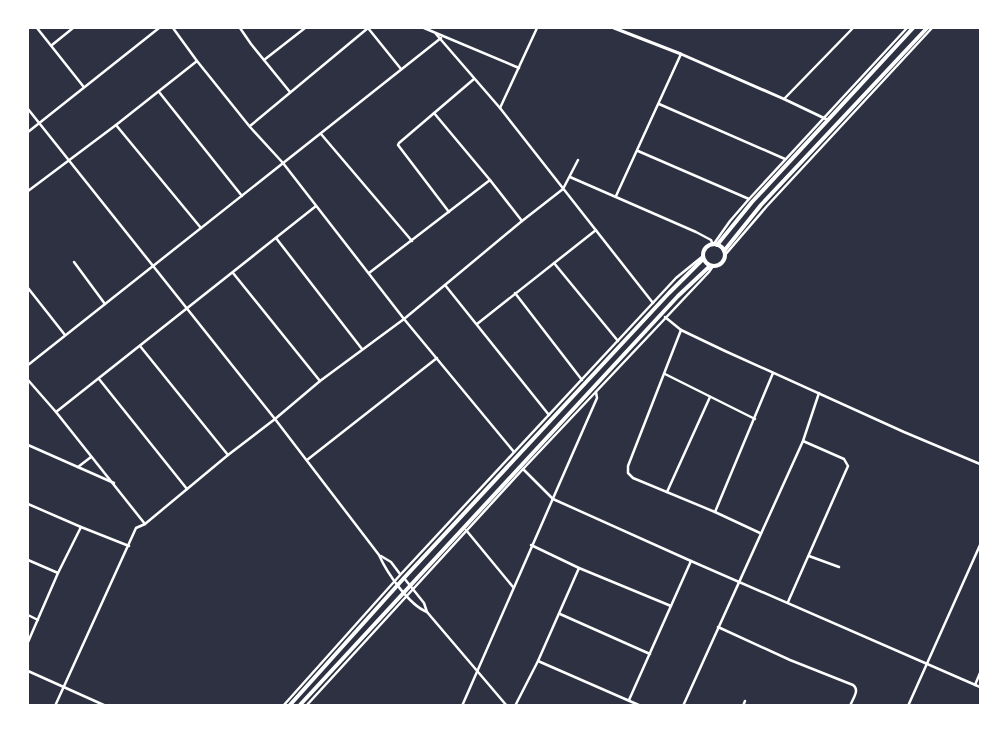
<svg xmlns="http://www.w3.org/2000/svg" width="1008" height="733" font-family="'Asap Condensed',sans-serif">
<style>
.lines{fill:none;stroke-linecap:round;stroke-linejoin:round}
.minor{stroke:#fff;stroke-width:2.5}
.tertiary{stroke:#fff;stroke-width:3}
.secondary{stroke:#fff;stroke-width:4}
</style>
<rect width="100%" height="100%" fill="#2d3142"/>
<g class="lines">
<g class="minor">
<polyline points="37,28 83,86"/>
<polyline points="173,28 197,61 250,127 283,163 404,319 514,452"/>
<polyline points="240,28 251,44 290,92"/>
<polyline points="368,28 401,69"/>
<polyline points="424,28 519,68"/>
<polyline points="436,34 500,108 653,303"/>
<polyline points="52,45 73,28"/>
<polyline points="264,60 305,28"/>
<polyline points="159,92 242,196"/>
<polyline points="784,99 853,28"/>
<polyline points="659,104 785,159"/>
<polyline points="500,108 537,28"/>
<path d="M28 109 275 419 379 555C387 573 409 605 427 612"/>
<polyline points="434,113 490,180 522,221"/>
<polyline points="116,125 201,228"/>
<polyline points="250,126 368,28"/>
<polyline points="28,132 159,28"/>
<polyline points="321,134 412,241"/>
<polyline points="638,151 749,199"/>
<polyline points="570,177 696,232 711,240 713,245 730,221 749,199 907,28"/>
<polyline points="28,191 116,125 197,61"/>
<polyline points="616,196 681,54"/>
<polyline points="449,212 398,145 399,143 474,79"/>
<polyline points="276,238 362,349"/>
<polyline points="725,255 767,206 932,28"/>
<polyline points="74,262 105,304"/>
<polyline points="554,263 618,341"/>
<polyline points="233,273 320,381"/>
<polyline points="369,273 490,180"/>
<polyline points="445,285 549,415"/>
<polyline points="28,288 65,335"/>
<polyline points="515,293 582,380"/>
<polyline points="665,317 681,330 725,351 904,432 980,464"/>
<polyline points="477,324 596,230"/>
<polyline points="681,330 628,466 628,473 633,478 715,512 760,533"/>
<polyline points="140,346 228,455"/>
<polyline points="28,365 441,38"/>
<polyline points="665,374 755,419"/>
<polyline points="99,379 187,489"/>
<polyline points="28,380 56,412 145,524"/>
<polyline points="56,412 316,206"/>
<polyline points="28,445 114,483"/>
<polyline points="307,460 437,358"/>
<polyline points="78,467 91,457"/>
<polyline points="523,469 553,499 691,561 980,687"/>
<polyline points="667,492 710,397"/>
<polyline points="28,504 81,527 129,546"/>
<polyline points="715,512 773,373"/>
<polyline points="466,530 513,587"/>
<polyline points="531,545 579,568 671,606"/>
<polyline points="381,556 391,562 400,574"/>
<polyline points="809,556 839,567"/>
<polyline points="28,560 58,573"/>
<polyline points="404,578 424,603 427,612 507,706"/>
<polyline points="788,602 848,466 844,459 803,441"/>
<polyline points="560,614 650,654"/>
<polyline points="28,615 38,620"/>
<path d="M718 627 790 660 853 685C860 690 853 698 850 706"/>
<polyline points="28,642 58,573 81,527"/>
<polyline points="538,661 641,706"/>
<polyline points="28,671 106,706"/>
<polyline points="975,685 980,673"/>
<polyline points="629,700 691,561"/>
<polyline points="55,706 136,528 145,524 228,455 275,419 320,381 404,319 522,221 563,189 578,160"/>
<polyline points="283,706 401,574 676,278 703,256"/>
<polyline points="306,706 523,469 709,272 713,266"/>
<polyline points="462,706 597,398 596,392"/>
<polyline points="515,706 538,661 579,568"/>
<polyline points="683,706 803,441 819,393"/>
<polyline points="743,706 745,701"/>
<polyline points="908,706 980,545"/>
</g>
<polyline class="tertiary" points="614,28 681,54 784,99 828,120"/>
<g class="secondary">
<circle cx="714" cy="255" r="11"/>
<polyline points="717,245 752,202 913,28"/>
<polyline points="724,251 761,205 927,28"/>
<polyline points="289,706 404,578 669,293 703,259"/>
<polyline points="299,706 678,296 710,266"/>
</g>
</g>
<rect width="1008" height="733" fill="none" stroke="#ffffff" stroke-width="58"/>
</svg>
